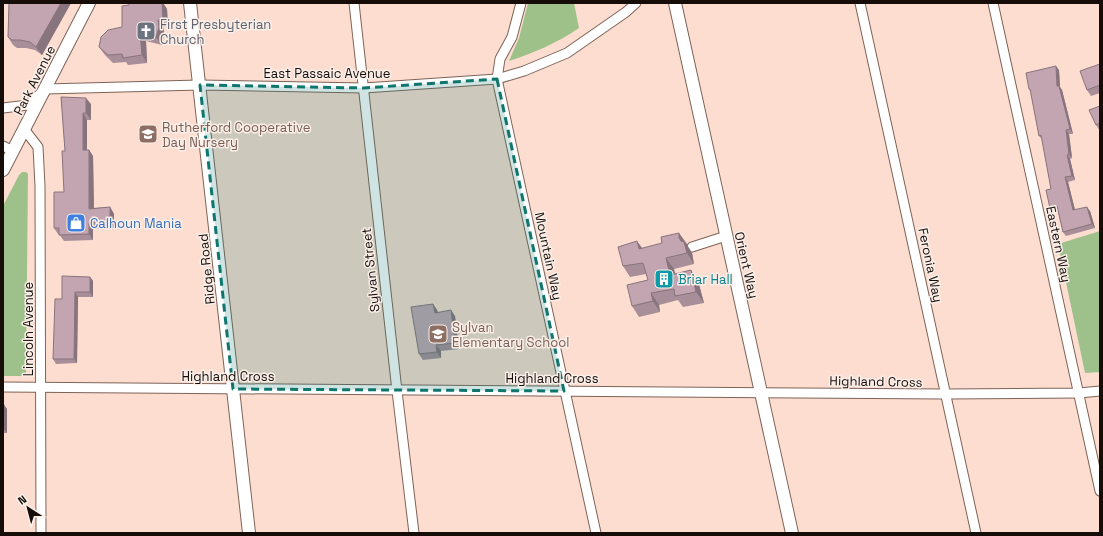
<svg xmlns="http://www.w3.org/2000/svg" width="1103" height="536" font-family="'Space Grotesk',sans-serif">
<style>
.green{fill:#9ec18b}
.forest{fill:#9ec18a}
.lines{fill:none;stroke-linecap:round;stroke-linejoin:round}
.minor-casing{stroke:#7e6358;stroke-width:11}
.tertiary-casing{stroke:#7e6358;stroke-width:14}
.minor{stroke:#fff;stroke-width:9}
.tertiary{stroke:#fff;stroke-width:12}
.wall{fill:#a88e98}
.shaded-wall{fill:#88747c}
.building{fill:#c3a5b1;stroke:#88747c}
.marked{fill:#0f766e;fill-opacity:0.2;stroke:#0f766e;stroke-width:3;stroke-dasharray:8 5;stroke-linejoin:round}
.labels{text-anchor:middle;stroke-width:3;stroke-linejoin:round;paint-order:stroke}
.worship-label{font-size:13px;fill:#5b616d;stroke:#fbefe9;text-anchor:start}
.street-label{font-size:13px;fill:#160c08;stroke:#fbefe9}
.education-label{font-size:13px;fill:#785e54;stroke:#fbefe9;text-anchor:start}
.shop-label{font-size:13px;fill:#366cbe;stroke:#fbefe9;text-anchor:start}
.culture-label{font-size:13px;fill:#0d838f;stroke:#fbefe9;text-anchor:start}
</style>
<rect width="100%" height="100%" fill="#fcddd0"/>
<g class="green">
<polygon points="22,172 26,172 28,174 26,376 3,376 3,206 19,175"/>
<polygon points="1100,231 1100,372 1085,373 1058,244"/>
</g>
<path class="forest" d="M528 3H574L579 28C555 44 536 52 509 61L519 38Z"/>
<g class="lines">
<g class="minor-casing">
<g id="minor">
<polyline points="354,3 397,391 414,533"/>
<polyline points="521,3 512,37 500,59 497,79 596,533"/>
<polyline points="860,3 976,533"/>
<polyline points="993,3 1100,491"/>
<polyline points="3,108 28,105 45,89 200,85 364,88 497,79 524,71 567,53 626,12 636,3"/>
<polyline points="24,129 38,147 40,186 41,533"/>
<polyline points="3,146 13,151"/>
<polyline points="692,247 726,236"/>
<polyline points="3,387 946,394 1079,393 1100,391"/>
</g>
</g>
<g class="tertiary-casing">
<g id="tertiary">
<polyline points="190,3 249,533"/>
<polyline points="675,3 792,533"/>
<polyline points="3,170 89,3"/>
</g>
</g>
<use href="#minor" class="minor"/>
<use href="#tertiary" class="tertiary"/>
</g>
<g class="wall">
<polygon points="9,3 71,3 42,55 35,50 26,48 17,48 13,45 8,37"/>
<polygon points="129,3 163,3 167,9 168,27 164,27 164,35 162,45 146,41 147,63 128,65 126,62 113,63 105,55 99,47 122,27 129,5"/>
<polygon points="1100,64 1100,93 1091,96 1087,90"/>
<polygon points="1059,70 1060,87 1062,90 1073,134 1069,134 1072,158 1070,159 1075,180 1068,182 1075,210 1090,211 1095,228 1066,236 1063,232 1058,211 1052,212 1050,208 1051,189 1042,139 1039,136 1031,92 1029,89"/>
<polygon points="61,97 91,104 91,120 87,120 87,150 89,150 93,156 94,208 110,207 114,214 114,228 93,229 93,240 64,241 59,234 58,234 54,228 64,192 65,151"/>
<polygon points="1100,106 1100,131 1096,125"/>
<polygon points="687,244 687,245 692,253 694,264 674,269 675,274 698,281 704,303 683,307 678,300 659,305 660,312 639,317 632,306 648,280 646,274 630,277 623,266 642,249"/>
<polygon points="90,277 93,281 93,297 78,297 77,363 56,364 53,359 62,299"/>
<polygon points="433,304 437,310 438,312 455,316 459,349 441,351 441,358 423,360 419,354"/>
<polygon points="3,405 4,405 7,409 7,433 3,433"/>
</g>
<g class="shaded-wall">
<polygon points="61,3 71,3 42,55 36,47"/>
<polygon points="162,3 163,3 167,9 168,27 163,19"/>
<polygon points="158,20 164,27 164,35 162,45 156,37"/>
<polygon points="140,33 146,41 147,63 142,55"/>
<polygon points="1056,66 1059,70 1060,87 1062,90 1073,134 1070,129 1057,86"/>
<polygon points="86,98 91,104 91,120 86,113"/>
<polygon points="83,113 87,120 87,157 83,150"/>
<polygon points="1066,130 1069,134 1072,158 1069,154"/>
<polygon points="89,150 93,156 94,215 89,209"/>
<polygon points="1067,155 1070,159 1075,180 1072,176"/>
<polygon points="1065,177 1068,182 1076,214 1073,210"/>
<polygon points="110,207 114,214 114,228 110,222"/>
<polygon points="1087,207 1090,211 1095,228 1092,224"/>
<polygon points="89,223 93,229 93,240 89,234"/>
<polygon points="679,233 687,244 687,245 692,253 694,264 687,253 679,238"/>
<polygon points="637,241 645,252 639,249"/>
<polygon points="666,258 674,269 678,286 670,275"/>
<polygon points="691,270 698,281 704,303 696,292"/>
<polygon points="90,277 93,281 93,297 90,292"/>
<polygon points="75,292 78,297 77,363 74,359"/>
<polygon points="651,293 659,305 660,312 653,301"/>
<polygon points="433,304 437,310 439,319 435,313"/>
<polygon points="451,310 455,316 459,349 455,343"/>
<polygon points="436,345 441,351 441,358 437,352"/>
<polygon points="4,405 7,409 7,433 4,429"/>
</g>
<g class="building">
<polygon points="9,3 61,3 36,47 30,42 20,40 12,40 8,37"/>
<polygon points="129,3 162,3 163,19 158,20 159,27 156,37 140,33 142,55 123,58 122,54 108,55 99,47 101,37 108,30 122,27 122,6 129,5"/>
<polygon points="1100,64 1100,85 1087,90 1080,71"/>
<polygon points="1056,66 1057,86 1059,86 1070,129 1066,130 1069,154 1067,155 1072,176 1065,177 1073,210 1087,207 1092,224 1063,232 1057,206 1050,208 1046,190 1051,189 1041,135 1039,136 1030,89 1029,89 1026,73"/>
<polygon points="61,97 86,98 86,113 83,113 83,150 89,150 89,209 110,207 110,222 89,223 89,234 59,235 59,228 54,228 54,192 64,192 62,151 65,151"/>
<polygon points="1100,106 1100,123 1096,125 1089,110"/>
<polygon points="679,233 679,238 681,241 684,242 687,253 666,258 670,275 691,270 696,292 675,296 674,289 651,293 653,301 632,306 627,285 648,280 643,263 623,266 618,247 637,241 639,249 662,243 661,237"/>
<polygon points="62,276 90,277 90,292 75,292 74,359 53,359 55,299 62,299"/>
<polygon points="433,304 435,313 451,310 455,343 436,345 437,352 419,354 411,307"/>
<rect x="3" y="405" width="1" height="24"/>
</g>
<path class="marked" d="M497 79 564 391 233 389 200 85 364 88Z"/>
<defs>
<g id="church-square" transform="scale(1)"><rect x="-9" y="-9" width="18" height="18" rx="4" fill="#6b7280" stroke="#fbefe9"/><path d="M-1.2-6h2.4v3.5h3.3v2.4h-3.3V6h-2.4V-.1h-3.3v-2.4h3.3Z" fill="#fff"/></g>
<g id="school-square" transform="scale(1)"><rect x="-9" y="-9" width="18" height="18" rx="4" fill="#8d6e63" stroke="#fbefe9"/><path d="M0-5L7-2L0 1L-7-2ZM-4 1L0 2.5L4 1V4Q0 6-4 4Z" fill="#fff"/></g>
<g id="shop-square" transform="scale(1)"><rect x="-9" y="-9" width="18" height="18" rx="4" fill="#3f7fe0" stroke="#fbefe9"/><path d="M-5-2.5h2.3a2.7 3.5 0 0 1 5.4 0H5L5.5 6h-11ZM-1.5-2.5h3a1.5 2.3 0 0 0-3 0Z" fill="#fff"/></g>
<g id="building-square" transform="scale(1)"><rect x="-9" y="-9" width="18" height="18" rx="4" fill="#0f9aa8" stroke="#fbefe9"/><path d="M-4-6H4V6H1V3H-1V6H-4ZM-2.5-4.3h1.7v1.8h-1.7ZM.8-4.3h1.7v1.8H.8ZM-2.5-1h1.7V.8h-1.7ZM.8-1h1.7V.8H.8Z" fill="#fff"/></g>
</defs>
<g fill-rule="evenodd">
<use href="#church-square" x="146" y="31"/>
<use href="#school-square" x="148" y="134"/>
<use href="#shop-square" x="76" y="223"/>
<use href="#building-square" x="664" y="279"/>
<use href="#school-square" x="438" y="334"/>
</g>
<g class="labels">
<g class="worship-label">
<text x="160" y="29">First Presbyterian<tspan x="160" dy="15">Church</tspan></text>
</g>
<g class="street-label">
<text x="327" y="78">East Passaic Avenue</text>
<text transform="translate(34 80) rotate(-63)" y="5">Park Avenue</text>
<text transform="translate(1059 244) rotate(78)" y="5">Eastern Way</text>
<text transform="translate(549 256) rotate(78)" y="5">Mountain Way</text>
<text transform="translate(747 265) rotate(77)" y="5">Orient Way</text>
<text transform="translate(931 265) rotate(78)" y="5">Feronia Way</text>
<text transform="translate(206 269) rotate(-96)" y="5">Ridge Road</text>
<text transform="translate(370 270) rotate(-96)" y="5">Sylvan Street</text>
<text transform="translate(28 329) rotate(-90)" y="5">Lincoln Avenue</text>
<text x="228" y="381">Highland Cross</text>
<text x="552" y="383">Highland Cross</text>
<text transform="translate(876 381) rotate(1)" y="5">Highland Cross</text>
</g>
<g class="education-label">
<text x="162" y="132">Rutherford Cooperative<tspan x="162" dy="15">Day Nursery</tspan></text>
<text x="452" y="332">Sylvan<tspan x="452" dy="15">Elementary School</tspan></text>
</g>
<g class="shop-label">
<text x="90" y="228">Calhoun Mania</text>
</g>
<g class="culture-label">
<text x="678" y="284">Briar Hall</text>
</g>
</g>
<rect width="1103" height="536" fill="none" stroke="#160c08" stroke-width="8"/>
<g transform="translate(28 508) rotate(324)" stroke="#fbefe9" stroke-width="3" paint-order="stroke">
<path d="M0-3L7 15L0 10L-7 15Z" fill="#160c08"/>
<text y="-6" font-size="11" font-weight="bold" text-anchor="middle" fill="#160c08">N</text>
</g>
</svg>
